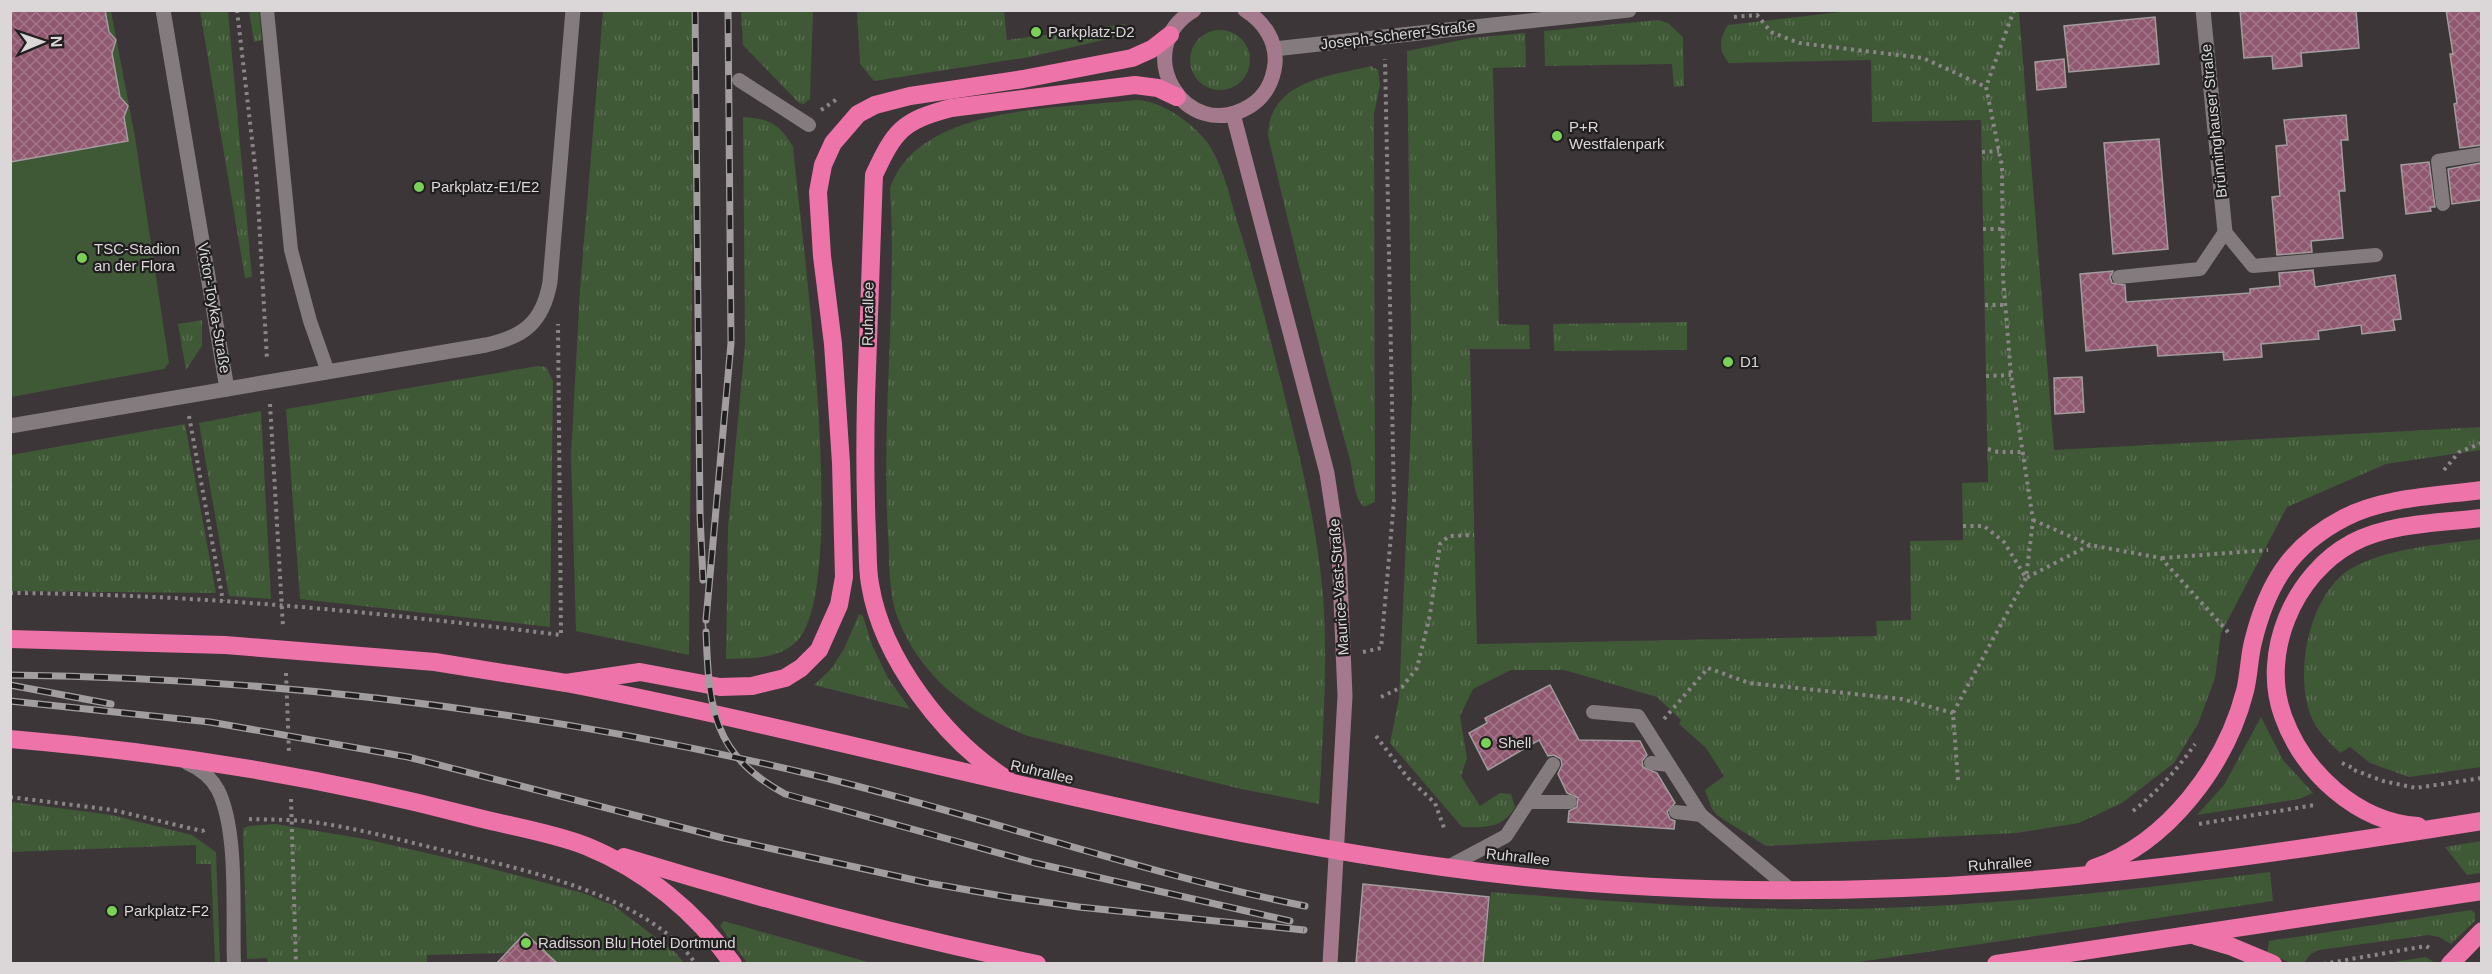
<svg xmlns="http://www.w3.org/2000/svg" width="2492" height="974" font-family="Arial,sans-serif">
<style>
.grass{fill:url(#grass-tufts)}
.pitch{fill:#3f5836}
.building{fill:url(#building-cross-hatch);stroke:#a39b9e;stroke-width:1.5}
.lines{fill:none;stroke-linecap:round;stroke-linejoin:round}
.path{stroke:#8a8586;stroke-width:4;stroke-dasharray:3 4.5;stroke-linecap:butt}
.lane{stroke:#837b7e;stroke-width:14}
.street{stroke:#837b7e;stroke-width:15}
.secondary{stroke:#a3798b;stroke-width:15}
.highway{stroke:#ee73a9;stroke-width:18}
.tram{stroke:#a29d9f;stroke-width:1.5}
.rail-casing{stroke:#a29d9f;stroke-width:7}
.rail{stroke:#211e1f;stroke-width:4.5;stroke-dasharray:14;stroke-linecap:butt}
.poi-dot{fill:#79d158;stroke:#211e1f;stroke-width:2}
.labels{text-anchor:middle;stroke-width:4.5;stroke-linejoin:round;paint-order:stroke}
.poi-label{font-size:15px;fill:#dbd7d8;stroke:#211e1f;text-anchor:start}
.street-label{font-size:15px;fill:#dbd7d8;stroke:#211e1f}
</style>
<defs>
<pattern id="grass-tufts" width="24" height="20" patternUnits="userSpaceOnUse" patternTransform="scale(1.5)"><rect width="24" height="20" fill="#3f5836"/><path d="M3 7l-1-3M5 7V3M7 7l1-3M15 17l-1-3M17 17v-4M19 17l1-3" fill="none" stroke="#5a6f52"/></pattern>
<pattern id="building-cross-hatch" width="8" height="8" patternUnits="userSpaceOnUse" patternTransform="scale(1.5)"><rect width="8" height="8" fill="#8f586e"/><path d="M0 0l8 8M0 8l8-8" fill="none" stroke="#a37789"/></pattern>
</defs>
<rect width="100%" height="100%" fill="#3c3638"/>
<g class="grass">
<path d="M1856 10 2019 11 2054 450 2481 427V450L2386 464 2287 507 2221 633 2215 678 2198 724 2174 763 2122 803 2079 823 2016 833 1766 846 1718 816 1712 809 1705 790 1724 776 1706 748 1679 724 1681 720 1657 697 1564 670H1511L1473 689 1460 716 1467 758 1461 776 1480 806 1500 793 1511 794 1515 807C1504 828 1484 828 1462 827L1390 743 1399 698 1412 400 1407 51 1471 38 1525 33 1526 67 1493 68 1499 324 1529 325 1530 349H1470L1477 644 1877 636 1876 621 1911 620 1910 541 1963 540 1962 483 1988 482 1981 120 1872 122 1871 60 1729 63C1718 50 1719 39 1728 25Z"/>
<polygon points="200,11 228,11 252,277 245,278"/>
<polygon points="249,11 259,11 262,40 254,42"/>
<polygon points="603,11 691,11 693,174 689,655 576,631 571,455 580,289"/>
<polygon points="741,11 813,11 810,99 804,104 799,103 743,45"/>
<polygon points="857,11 1004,11 1007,40 1125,24 1125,35 1030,57 874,81 860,64"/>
<polygon points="1658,20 1668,23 1683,37 1684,86 1674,87 1672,64 1545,66 1544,31"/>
<circle cx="1220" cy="60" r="30"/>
<path d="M1371 66 1378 70 1380 85 1374 114 1375 502 1364 507C1352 496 1354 472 1349 456 1319 350 1293 243 1268 136 1269 81 1329 76 1371 66Z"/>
<path d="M1135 100C1159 99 1193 123 1207 142 1224 166 1230 200 1239 227 1257 284 1271 341 1285 398 1302 464 1317 528 1323 595 1328 664 1323 734 1319 804L1241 789 1028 736C972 715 922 679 899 621 888 595 890 563 888 535 881 420 897 304 890 189 917 104 1062 109 1135 100Z"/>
<path d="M743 117C770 119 778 123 793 146 801 234 850 582 798 640 779 660 752 658 726 659L728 527 745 344Z"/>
<polygon points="202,320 202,346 186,370 178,324"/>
<polygon points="1687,322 1687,350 1554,351 1553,324"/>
<polygon points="538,366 546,367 553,381 550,627 300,599 286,409"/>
<polygon points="261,411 271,599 229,596 199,423"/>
<polygon points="185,424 216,593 11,591 11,455"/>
<path d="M2481 539V767L2409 777 2370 763 2350 747 2340 753C2332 744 2322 736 2316 726 2290 684 2308 592 2352 568 2391 547 2438 545 2481 539Z"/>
<polygon points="859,614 863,616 872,645 888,678 910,709 814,685 831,669 844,649"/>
<polygon points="2261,717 2283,760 2313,793 2299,799 2197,815 2224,785"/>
<polygon points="11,802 112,815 192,835 216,852 220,963 215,963 211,864 196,864 196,845 11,852"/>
<polygon points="276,824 365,839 475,864 583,893 613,905 676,953 684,963 557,963 525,933 507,953 427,955 427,963 268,964 267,958 247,959 243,829 248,826"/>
<polygon points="2481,841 2481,873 2467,875 2445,847"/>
<path d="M2270 872 2273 901 1852 963H1483L1491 892C1604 901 1717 910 1831 909 1978 908 2124 891 2270 872Z"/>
<polygon points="2471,910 2475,913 2475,921 2451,944 2439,937 2429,935 2319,950 2311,954 2303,964 2291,963 2267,953 2269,941"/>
<polygon points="724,921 871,963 747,963 720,926"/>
<polygon points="2426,957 2435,963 2386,963"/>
</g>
<polygon class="pitch" points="10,11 111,11 135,137 169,363 164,369 11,397"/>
<g class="building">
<polygon points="10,10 105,10 109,32 116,40 112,53 120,97 128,106 124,117 128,141 10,162"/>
<polygon points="2240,10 2356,10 2359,48 2301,53 2302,66 2273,69 2272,56 2244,58"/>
<polygon points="2446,10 2481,10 2481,145 2460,148 2454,104 2457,103 2450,54 2453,54"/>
<polygon points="2155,17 2159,64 2069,72 2064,26"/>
<polygon points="2064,59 2066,87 2037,90 2035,62"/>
<polygon points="2346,115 2348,140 2341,140 2345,191 2339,191 2343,238 2311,241 2312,252 2277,255 2272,197 2280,196 2276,146 2287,145 2284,120"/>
<polygon points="2159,139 2168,249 2113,254 2104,143"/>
<polygon points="2429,162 2435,207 2430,207 2431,211 2406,214 2401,165"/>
<polygon points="2481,163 2481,200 2452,204 2448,169"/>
<polygon points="2313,270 2315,287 2395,275 2401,319 2393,320 2395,330 2362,334 2361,325 2318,331 2319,339 2261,344 2262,357 2224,360 2223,352 2158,356 2157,345 2086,351 2080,274 2113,271 2110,277 2112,283 2125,285 2126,302 2250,293 2250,289 2280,286 2279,273"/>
<polygon points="2082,377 2084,412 2055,414 2054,378"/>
<polygon points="1550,685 1579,740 1640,741 1647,755 1642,761 1643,767 1657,773 1675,803 1667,812 1670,819 1675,821 1674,829 1568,822 1569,811 1577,807 1578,798 1567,793 1558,774 1562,765 1561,759 1554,755 1548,756 1539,740 1488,770 1469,733 1487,723 1485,718"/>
<polygon points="1363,884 1489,897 1483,963 1356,963"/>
<polygon points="525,933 557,963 497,963"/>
</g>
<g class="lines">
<g class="path">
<polyline points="237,10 257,183 267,360"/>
<polyline points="1108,11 1108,10"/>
<polyline points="1734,17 1757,15 1771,32 1799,43 1923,58 1986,87"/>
<polyline points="821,110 837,99"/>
<polyline points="1982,152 1999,151"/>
<polyline points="1983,229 2002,229"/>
<polyline points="1985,305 2005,305"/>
<polyline points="1986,376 2011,375"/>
<polyline points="270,404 283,627"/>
<polyline points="189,416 223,601"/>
<polyline points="1988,449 1998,452 2022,452"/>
<polyline points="2444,470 2459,452 2482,443"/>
<polyline points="2033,520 2090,545"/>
<polyline points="1963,526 1984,526 2004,542 2026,578 2090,545 2161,558 2229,633"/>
<polyline points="2162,558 2268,550"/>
<path d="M10 593C195 594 378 612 561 635L558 324"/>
<polyline points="1363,652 1381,648 1394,501 1385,59"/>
<polyline points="286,673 289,753"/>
<polyline points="1381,697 1402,687 1417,668 1430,615 1440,544 1449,536 1474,535"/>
<polyline points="1664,719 1708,668 1749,683 1902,699 1953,713"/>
<polyline points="1376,736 1408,778 1435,803 1444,828"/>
<polyline points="2342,763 2355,769"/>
<polyline points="2354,770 2383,781 2416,788 2482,778"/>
<polyline points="1958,780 1953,713 2026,578 2033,520 2011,375 2003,277 2002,166 1986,87 2014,10"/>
<polyline points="10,797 113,810 202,831 207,829"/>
<polyline points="291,799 296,964"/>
<path d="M2133 811C2157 792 2177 770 2195 744"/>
<path d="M249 819C270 820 292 819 313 822 355 828 397 839 438 849 519 869 646 893 696 964"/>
<polyline points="2199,824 2315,805"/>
<polyline points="2323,964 2426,946 2431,949"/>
</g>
<g class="lane">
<polyline points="267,10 291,250 310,321 328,372"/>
<polyline points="739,80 809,125"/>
<polyline points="2443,204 2438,161 2482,154"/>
<polyline points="2119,277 2200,269 2225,232 2253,266 2376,255"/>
<polyline points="1593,712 1638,716 1669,765"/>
<path d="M187 763C201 769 211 777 218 790 239 832 232 916 234 964"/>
<polyline points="1651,763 1669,765 1701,815 1791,890"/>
<polyline points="1529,802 1570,802"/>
<polyline points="1676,812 1701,815"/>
<polyline points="1446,868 1506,836 1553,764"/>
</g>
<g class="street">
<polyline points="163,10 227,389"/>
<polyline points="2203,10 2225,232"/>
<polyline points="1274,49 1629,10"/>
<path d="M10 426 486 345C524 337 543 322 550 282L573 10"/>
</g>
<g class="secondary">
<path d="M1194 10C1128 49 1185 146 1250 106 1265 97 1273 81 1275 64 1277 41 1264 22 1245 10"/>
<polyline points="1233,114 1327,473 1339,553 1345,696 1330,964"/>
</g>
<g class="highway">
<polyline points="10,639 225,645 435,662 566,683 640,672 720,687 752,686 785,678 801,668 819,650 839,605 844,577 841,463 833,344 822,256 818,192 823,165 833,143 858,114 875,105 910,96 1023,79 1132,58 1152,49 1170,35"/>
<path d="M566 683C860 740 1146 826 1443 867 1629 893 1821 896 2008 882 2166 870 2324 846 2482 821"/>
<path d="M10 739C165 752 321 777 471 816 508 826 550 832 586 846 645 870 696 912 733 964"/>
<path d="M1008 780C945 740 882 659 870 584 867 568 868 550 867 534 865 488 865 443 866 398 869 323 871 249 874 175 895 130 902 121 951 108L1135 85 1158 88 1177 97"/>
<path d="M2418 826C2357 822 2303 772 2283 716 2260 653 2294 574 2352 543 2389 523 2440 523 2482 518"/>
<path d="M624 857C761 899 897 935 1037 964"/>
<path d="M2094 868C2168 843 2226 765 2245 691 2249 675 2249 658 2253 642 2267 585 2290 546 2344 518 2384 497 2437 496 2482 490"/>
<polyline points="2196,936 2230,946 2273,964"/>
<polyline points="1996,964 2482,891"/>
<polyline points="2450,964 2482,931"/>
</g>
<polyline class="tram" points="705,619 706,632"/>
<g class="rail-casing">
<g id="rail">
<polyline points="695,10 700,515 703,580"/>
<polyline points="706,620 731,343 728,10"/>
<path d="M706 632C709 708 712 754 785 794L1035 863 1290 921"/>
<path d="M10 675C277 678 546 712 805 773 973 813 1136 872 1305 906"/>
<polyline points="10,685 111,704"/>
<polyline points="10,701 210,722 408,757 723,838 928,883 1008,897 1079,907 1304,930"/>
</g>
</g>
<use href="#rail" class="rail"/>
</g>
<g class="poi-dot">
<circle cx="1036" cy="32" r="6"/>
<circle cx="1557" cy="136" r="6"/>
<circle cx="419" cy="187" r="6"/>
<circle cx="82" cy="258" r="6"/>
<circle cx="1728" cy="362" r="6"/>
<circle cx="1486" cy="743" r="6"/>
<circle cx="112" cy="911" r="6"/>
<circle cx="526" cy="943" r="6"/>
</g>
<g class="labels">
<g class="poi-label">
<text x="1048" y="37">Parkplatz-D2</text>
<text x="1569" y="132">P+R<tspan x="1569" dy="17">Westfalenpark</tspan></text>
<text x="431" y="192">Parkplatz-E1/E2</text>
<text x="94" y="254">TSC-Stadion<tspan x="94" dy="17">an der Flora</tspan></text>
<text x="1740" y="367">D1</text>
<text x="1498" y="748">Shell</text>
<text x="124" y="916">Parkplatz-F2</text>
<text x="538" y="948">Radisson Blu Hotel Dortmund</text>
</g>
<g class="street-label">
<text transform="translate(1398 35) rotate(-7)" y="5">Joseph-Scherer-Straße</text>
<text transform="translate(2214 121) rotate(-96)" y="5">Brünninghauser Straße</text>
<text transform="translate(214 308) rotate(80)" y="5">Victor-Toyka-Straße</text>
<text transform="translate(868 314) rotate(-89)" y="5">Ruhrallee</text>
<text transform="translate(1339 587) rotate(-94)" y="5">Maurice-Vast-Straße</text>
<text transform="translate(1042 772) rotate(13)" y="5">Ruhrallee</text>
<text transform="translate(1518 857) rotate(6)" y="5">Ruhrallee</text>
<text transform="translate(2000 864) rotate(-4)" y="5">Ruhrallee</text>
</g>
</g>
<rect width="2492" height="974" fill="none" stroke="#dbd7d8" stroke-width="24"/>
<g transform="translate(42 42) rotate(88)" stroke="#211e1f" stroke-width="4.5" paint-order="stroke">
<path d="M0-4.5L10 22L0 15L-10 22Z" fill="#dbd7d8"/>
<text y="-9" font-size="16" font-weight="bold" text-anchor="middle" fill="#dbd7d8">N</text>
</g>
</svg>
